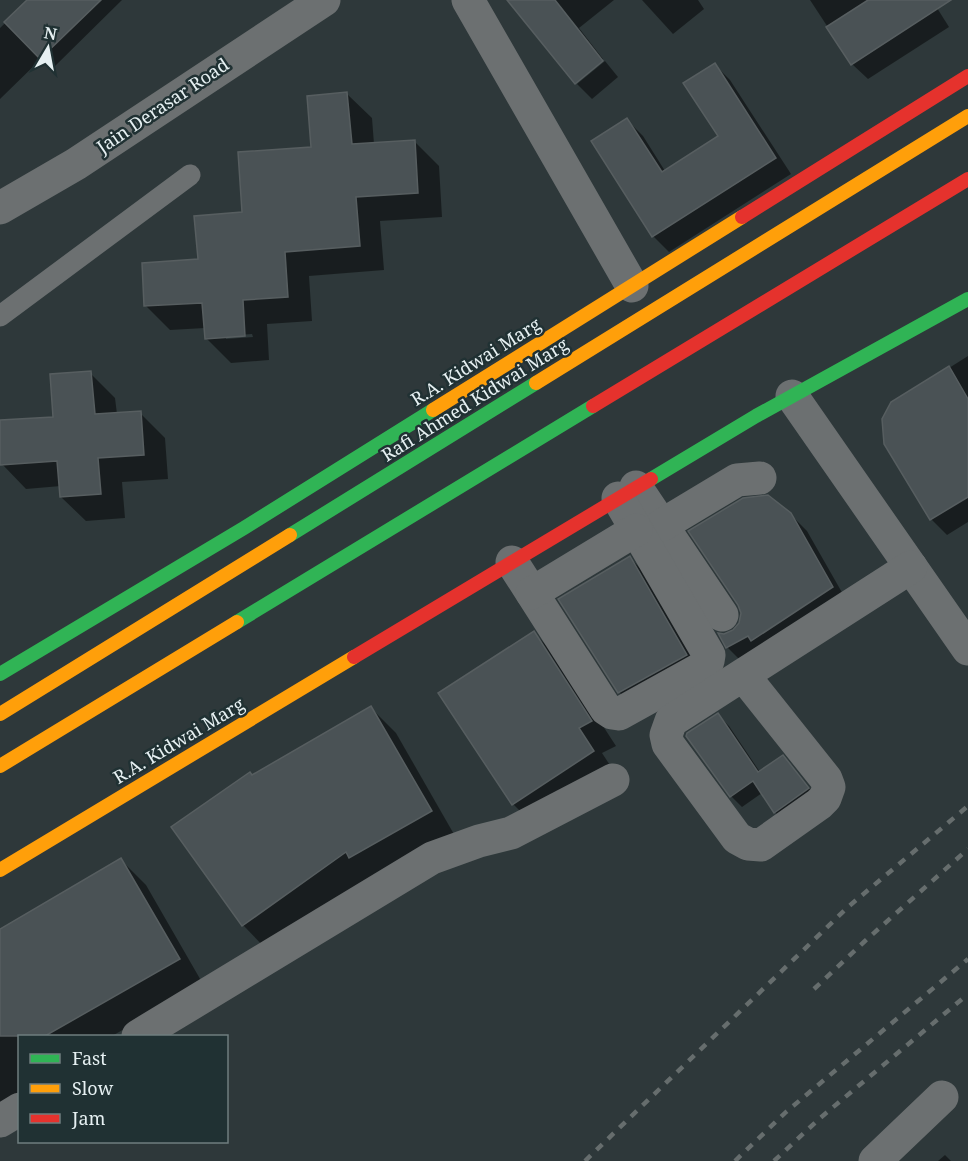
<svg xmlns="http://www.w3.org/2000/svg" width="968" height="1161" font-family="'Noto Serif',serif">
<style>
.shadow{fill:#0007;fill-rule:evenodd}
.building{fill:#4a5255;stroke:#575e60;stroke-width:1.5}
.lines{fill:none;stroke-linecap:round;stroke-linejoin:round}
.lane{stroke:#6c7071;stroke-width:21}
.street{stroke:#6c7071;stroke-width:33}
.fast{stroke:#30b455;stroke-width:14}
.slow{stroke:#ff9f0a;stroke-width:14}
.jam{stroke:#e5322d;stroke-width:14}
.rail{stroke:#666d6d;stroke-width:4.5;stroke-dasharray:8 8;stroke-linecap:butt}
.labels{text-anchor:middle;stroke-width:5;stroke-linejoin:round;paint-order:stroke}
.street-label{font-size:18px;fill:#e6f0f2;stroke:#203133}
</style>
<rect width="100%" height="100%" fill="#2e383a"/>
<g class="shadow">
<polygon points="29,0 122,0 52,69 41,59 0,99 0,28"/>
<polygon points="509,0 614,0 579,28 603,59 575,82"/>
<polygon points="642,0 698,0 704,9 673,34"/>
<polygon points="810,0 932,0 949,27 868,79 852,64"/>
<polygon points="605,61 618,77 592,99 577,84"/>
<polygon points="714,64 730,80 791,174 669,252 653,236 627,120 643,136 665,171 720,136"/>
<path d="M347 94 372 118 374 144 414 141 439 166 442 217 380 221 384 270 309 276 312 321 267 324 269 360 231 363 206 338 205 328 170 330 146 306 199 260 244 214 312 148ZM252 334 253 337 226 339V336Z"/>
<polygon points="968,356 968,522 947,535 931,519 885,444 892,404"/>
<polygon points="90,373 115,398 117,414 140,413 165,438 168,479 122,482 125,518 86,521 61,497 61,486 26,489 2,464 0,422 55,418"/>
<polygon points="790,514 807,531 848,603 743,663 727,647 724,635 734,631 740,623"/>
<polygon points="630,558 654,582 711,680 644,717 619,692"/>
<polygon points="534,633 558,657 616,746 602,753 617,776 538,829 513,804"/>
<polygon points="371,708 396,733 455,836 267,950 243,925 252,776"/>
<polygon points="718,715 729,726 760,772 783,757 819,799 786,823 775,812 762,793 742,807 731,796"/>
<polygon points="121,860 146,885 203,984 112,1036 20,1036 20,1099 0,1112 0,931"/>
<polygon points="945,1155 951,1161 938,1161"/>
</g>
<g class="building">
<polygon points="27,0 101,0 40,59 4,22"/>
<polygon points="507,0 555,0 603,61 575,84"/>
<polygon points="868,0 951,0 851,65 826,27"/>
<polygon points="715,63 776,158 652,237 591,141 627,118 662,172 718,136 683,83"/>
<polygon points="347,92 352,144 415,140 418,193 356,197 360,246 285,252 288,297 243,300 245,336 205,339 202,303 144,306 142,263 198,259 194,216 242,212 238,152 311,147 307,96"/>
<polygon points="949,366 968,399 968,497 930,520 884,444 882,419 891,402"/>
<polygon points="91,371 95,414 141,411 144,455 98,458 101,494 60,497 57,461 0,465 0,420 53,417 50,374"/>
<polygon points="768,495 791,513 833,587 751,641 748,636 726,648 718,633 724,634 733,630 739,623 741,613 738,605 688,531 743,498"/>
<polygon points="630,556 687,655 618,693 558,599"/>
<polygon points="534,631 592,721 579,728 594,751 512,805 438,693"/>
<polygon points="371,706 432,811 349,858 346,852 242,926 171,827 250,772 252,775"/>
<polygon points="718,713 758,772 783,755 809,788 774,813 753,781 730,797 686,736 687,733"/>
<polygon points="121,858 180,959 45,1036 0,1036 0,929"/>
</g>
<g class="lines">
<polyline class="lane" points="0,316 190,175"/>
<g class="street">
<polyline points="468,0 632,286"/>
<polyline points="0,208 76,164 324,0"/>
<polyline points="792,396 968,649"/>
<polyline points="636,487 722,615"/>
<polyline points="662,525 737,480 760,478"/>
<polyline points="512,562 606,709 612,713 619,714 702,668 708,661 709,655 618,498"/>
<polyline points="532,593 636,530"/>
<polyline points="743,675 826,779 829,787 825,798 819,804 761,845 748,844 737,838 668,744 666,735 671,721 911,567"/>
<polyline points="138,1036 432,858 479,841 511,833 613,780"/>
<polyline points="0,1121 20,1109"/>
<polyline points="875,1161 942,1097"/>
</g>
<g class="fast">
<polyline points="651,479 756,416 968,299"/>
<polyline points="290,535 536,383"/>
<polyline points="237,622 593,406"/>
<polyline points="0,674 244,528 433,410"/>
</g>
<g class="slow">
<polyline points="536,383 968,116"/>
<polyline points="433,410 742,217"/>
<polyline points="0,714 290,535"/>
<polyline points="0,766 237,622"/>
<polyline points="0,870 354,657"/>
</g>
<g class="jam">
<polyline points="742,217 968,76"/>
<polyline points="593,406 968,179"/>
<polyline points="354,657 651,479"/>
</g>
<g class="rail">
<polyline points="814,989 865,941 968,849"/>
<polyline points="585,1161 848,907 968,806"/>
<polyline points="735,1161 786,1112 968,959"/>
<polyline points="774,1161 819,1119 968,994"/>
</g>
</g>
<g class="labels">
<g class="street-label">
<text transform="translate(163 106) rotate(-34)" y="6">Jain Derasar Road</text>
<text transform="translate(476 362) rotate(-32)" y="6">R.A. Kidwai Marg</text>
<text transform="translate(475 400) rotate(-32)" y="6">Rafi Ahmed Kidwai Marg</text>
<text transform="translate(179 741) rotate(-31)" y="6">R.A. Kidwai Marg</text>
</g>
</g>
<rect x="18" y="1035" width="210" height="108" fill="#203133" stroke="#6f7d7f" stroke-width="1.5"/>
<rect x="30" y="1054" width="30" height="9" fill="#30b455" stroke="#6f7d7f" stroke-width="1.5"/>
<text x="72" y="1065" font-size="18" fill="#e6f0f2">Fast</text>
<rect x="30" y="1084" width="30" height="9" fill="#ff9f0a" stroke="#6f7d7f" stroke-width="1.5"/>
<text x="72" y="1095" font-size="18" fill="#e6f0f2">Slow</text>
<rect x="30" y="1114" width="30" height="9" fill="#e5322d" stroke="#6f7d7f" stroke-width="1.5"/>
<text x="72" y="1125" font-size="18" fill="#e6f0f2">Jam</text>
<g transform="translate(48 48) rotate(10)" stroke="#203133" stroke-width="4.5" paint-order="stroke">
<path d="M0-4.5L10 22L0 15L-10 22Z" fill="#e6f0f2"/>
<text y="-9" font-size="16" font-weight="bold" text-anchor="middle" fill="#e6f0f2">N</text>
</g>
</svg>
